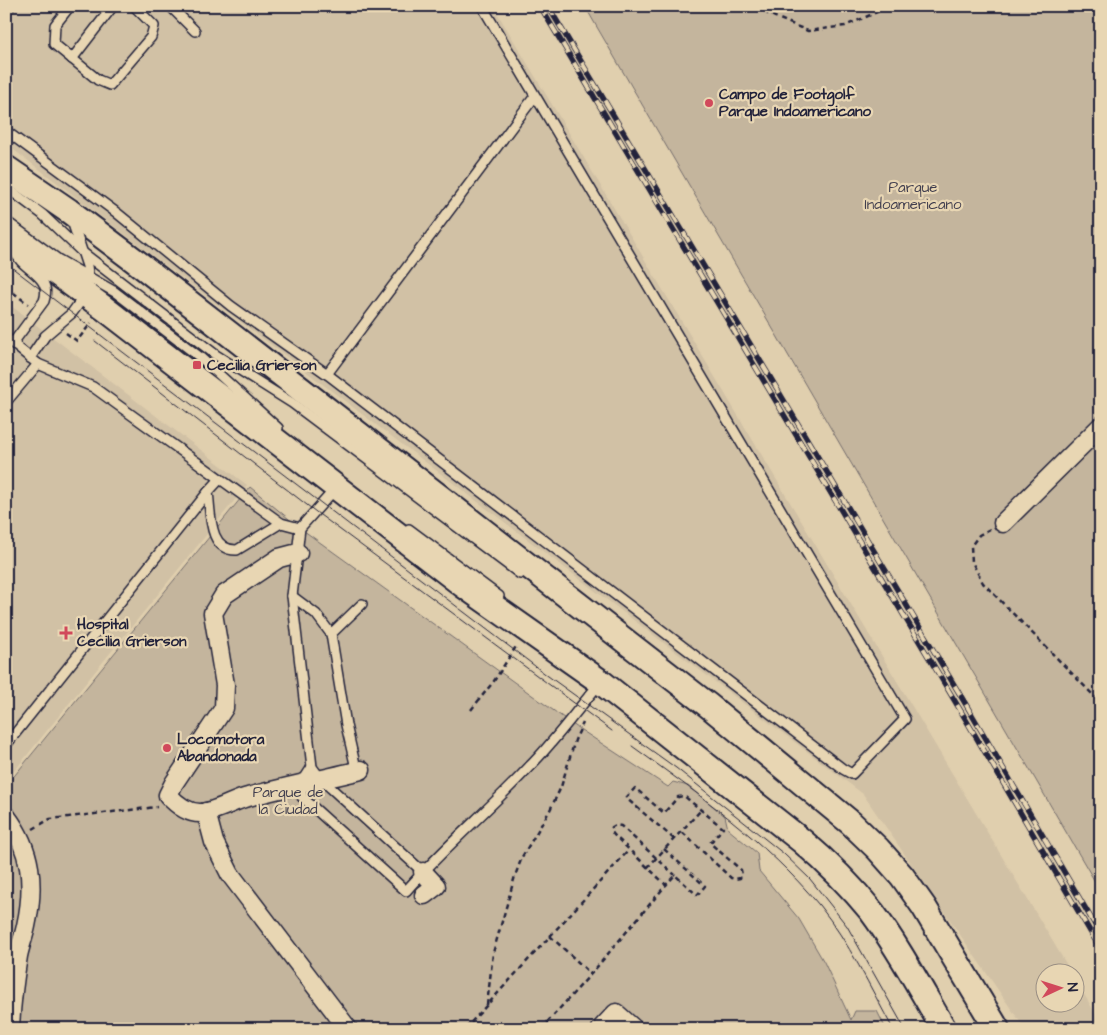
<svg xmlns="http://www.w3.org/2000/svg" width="1107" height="1035" font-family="'Architects Daughter',sans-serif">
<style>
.built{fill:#d1c1a5}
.green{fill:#c4b59d;stroke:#736c6c}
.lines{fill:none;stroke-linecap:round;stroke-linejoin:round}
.lane-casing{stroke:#22223b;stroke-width:12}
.street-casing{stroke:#22223b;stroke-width:21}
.secondary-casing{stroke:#22223b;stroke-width:28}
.path{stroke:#22223b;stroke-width:2.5;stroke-dasharray:5 4;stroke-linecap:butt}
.lane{stroke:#e8d6b3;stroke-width:9}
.street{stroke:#e8d6b3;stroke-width:18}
.secondary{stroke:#e8d6b3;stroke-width:24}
.tram{stroke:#22223b;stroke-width:1}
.rail-casing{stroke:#22223b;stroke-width:5.5}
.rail{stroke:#e8d6b3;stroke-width:4;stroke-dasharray:11;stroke-linecap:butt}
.poi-dot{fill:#d1495b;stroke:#e8d6b3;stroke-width:2}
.labels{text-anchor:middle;stroke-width:4.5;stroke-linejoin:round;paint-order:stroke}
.poi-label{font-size:15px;font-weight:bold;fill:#22223b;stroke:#e8d6b3;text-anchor:start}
.park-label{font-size:15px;fill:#423f4f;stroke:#e8d6b3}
</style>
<rect width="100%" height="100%" fill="#e0cfae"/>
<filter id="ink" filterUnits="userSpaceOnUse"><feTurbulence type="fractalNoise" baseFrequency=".02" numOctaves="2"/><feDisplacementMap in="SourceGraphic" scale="10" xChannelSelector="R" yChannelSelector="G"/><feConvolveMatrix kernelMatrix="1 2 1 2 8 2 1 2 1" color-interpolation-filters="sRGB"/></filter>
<g filter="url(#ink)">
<g class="built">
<polygon points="6,6 493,6 1071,972 1044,972 1044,1002 1074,1002 1075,979 1101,1023 1101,1029 1025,1029 863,794 6,144"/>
<polygon points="6,302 247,485 6,781"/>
</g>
<g class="green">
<polygon points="585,6 1101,6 1101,892 594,22"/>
<polygon points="250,487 300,528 575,726 668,787 673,782 688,786 725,816 728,829 757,853 759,871 799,919 824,962 851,1020 855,1011 877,1011 886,1029 6,1029 6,786"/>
</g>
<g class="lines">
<g class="lane-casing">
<g id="lane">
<polyline points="70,6 55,25 54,44 98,80 110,85 151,37 154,26 134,6"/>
<polyline points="170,6 195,31"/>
<polyline points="6,10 10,6"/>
<polyline points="72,59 113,6"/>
<polyline points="6,131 117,213 231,306 327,374 843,769 852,774 905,719 482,6"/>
<polyline points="6,187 42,214 82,252 216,355 292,403 520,574"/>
<polyline points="6,221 59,260 115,292 201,358 278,428"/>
<polyline points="72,221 87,266 89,280"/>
<polyline points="6,338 38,364 93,387 281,523 300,528"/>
<path d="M13 343 44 301C53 274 22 272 14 250"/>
<polyline points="30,358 45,336 72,313 85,295"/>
<polyline points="327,374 535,96"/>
<polyline points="6,402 38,364"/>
<path d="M220 479 208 492C211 513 208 551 237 550L281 523"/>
<polyline points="336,488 300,528 292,596 312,767 321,779 423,872"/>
<polyline points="409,529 499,596"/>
<polyline points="292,596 316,614 331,634 346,725 355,764 361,770"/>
<polyline points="331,634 362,604"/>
<polyline points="6,745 208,492"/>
<path d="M312 767 301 784 302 797 406 891C444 847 489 810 529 767 555 741 576 711 600 683"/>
</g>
</g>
<g class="street-casing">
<g id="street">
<polyline points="1003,523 1101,426"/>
<path d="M298 553 279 558 224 595 213 613 225 685 224 708 174 783 168 795C176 804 187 813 200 813 213 813 235 800 248 797 285 787 324 779 361 770"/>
<polyline points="206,812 214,842 230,874 348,1029"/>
<path d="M6 816C32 850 35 885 26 926 24 936 20 946 18 956 14 980 11 1004 10 1029"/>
<polyline points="423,872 436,886 424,895"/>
<polyline points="601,1029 616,1013 634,1029"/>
</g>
</g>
<g class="secondary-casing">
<g id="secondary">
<polyline points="6,168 69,211 138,263 709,706 851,823 878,849 902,876 924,907 997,1029"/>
<path d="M6 236 104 308 463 585 601 682 802 841C828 863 851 886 872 912 899 948 921 990 944 1029"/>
</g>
</g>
<g class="path">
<polyline points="757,6 768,14 808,31 845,26 891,6"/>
<polyline points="6,287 28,304"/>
<polyline points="66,333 77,341 91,323"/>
<polyline points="990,529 979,535 971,546 972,562 983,583 1101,703"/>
<polyline points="471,710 494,681 517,645"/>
<polyline points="33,829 50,819 157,807"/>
<polyline points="674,839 626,798 635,788 664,813 678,797 684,796 723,828 710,843 741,870 742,875 740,878 735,879 731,878 681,831"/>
<polyline points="664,849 705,886 697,895 675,875 666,885"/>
<polyline points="647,868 702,809"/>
<polyline points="6,869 13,871"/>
<polyline points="550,936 591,974"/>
<polyline points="487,1005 493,953 515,876 522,857 550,810 561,787 575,740 583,723"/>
<polyline points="465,1029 629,850"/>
<polyline points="541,1029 591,974 666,885 614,835 611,831 612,827 616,825 621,826 675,875"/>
</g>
<use href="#lane" class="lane"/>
<use href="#street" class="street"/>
<use href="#secondary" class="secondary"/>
<g class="tram">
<polyline points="6,263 548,676 676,768 784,854 810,879 847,926 905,1029"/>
<polyline points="95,341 316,512 612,731"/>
<path d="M632 746C698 794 767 842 819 905 849 942 870 987 893 1029"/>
</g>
<g class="rail-casing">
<g id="rail">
<polyline points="540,6 962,713 1101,950"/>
<polyline points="548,6 968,708 1101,935"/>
</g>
</g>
<use href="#rail" class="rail"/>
</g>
</g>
<g class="poi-dot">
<circle cx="709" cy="103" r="5"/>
<rect x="192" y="360" width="10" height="10" rx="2.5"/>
<path d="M63.5 625.5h5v5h5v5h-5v5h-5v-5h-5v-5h5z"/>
<circle cx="167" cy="748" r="5"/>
</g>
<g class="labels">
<g class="poi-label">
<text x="719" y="99">Campo de Footgolf<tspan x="719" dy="17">Parque Indoamericano</tspan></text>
<text x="207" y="370">Cecilia Grierson</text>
<text x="77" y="629">Hospital<tspan x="77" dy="17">Cecilia Grierson</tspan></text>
<text x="177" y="744">Locomotora<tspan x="177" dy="17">Abandonada</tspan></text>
</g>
<g class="park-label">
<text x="913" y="192">Parque<tspan x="913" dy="17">Indoamericano</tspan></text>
<text x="288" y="797">Parque de<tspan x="288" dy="17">la Ciudad</tspan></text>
</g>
</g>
<rect width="1107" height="1035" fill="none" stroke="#e8d6b3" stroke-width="25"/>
<rect x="12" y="12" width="1082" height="1010" fill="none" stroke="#22223b" stroke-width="2" filter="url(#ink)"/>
<g transform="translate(1060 988) rotate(86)"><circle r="24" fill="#e8d6b3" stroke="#998e83"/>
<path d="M0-4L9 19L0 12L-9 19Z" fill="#d1495b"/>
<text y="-8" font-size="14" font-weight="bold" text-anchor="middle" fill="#22223b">N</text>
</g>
</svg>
